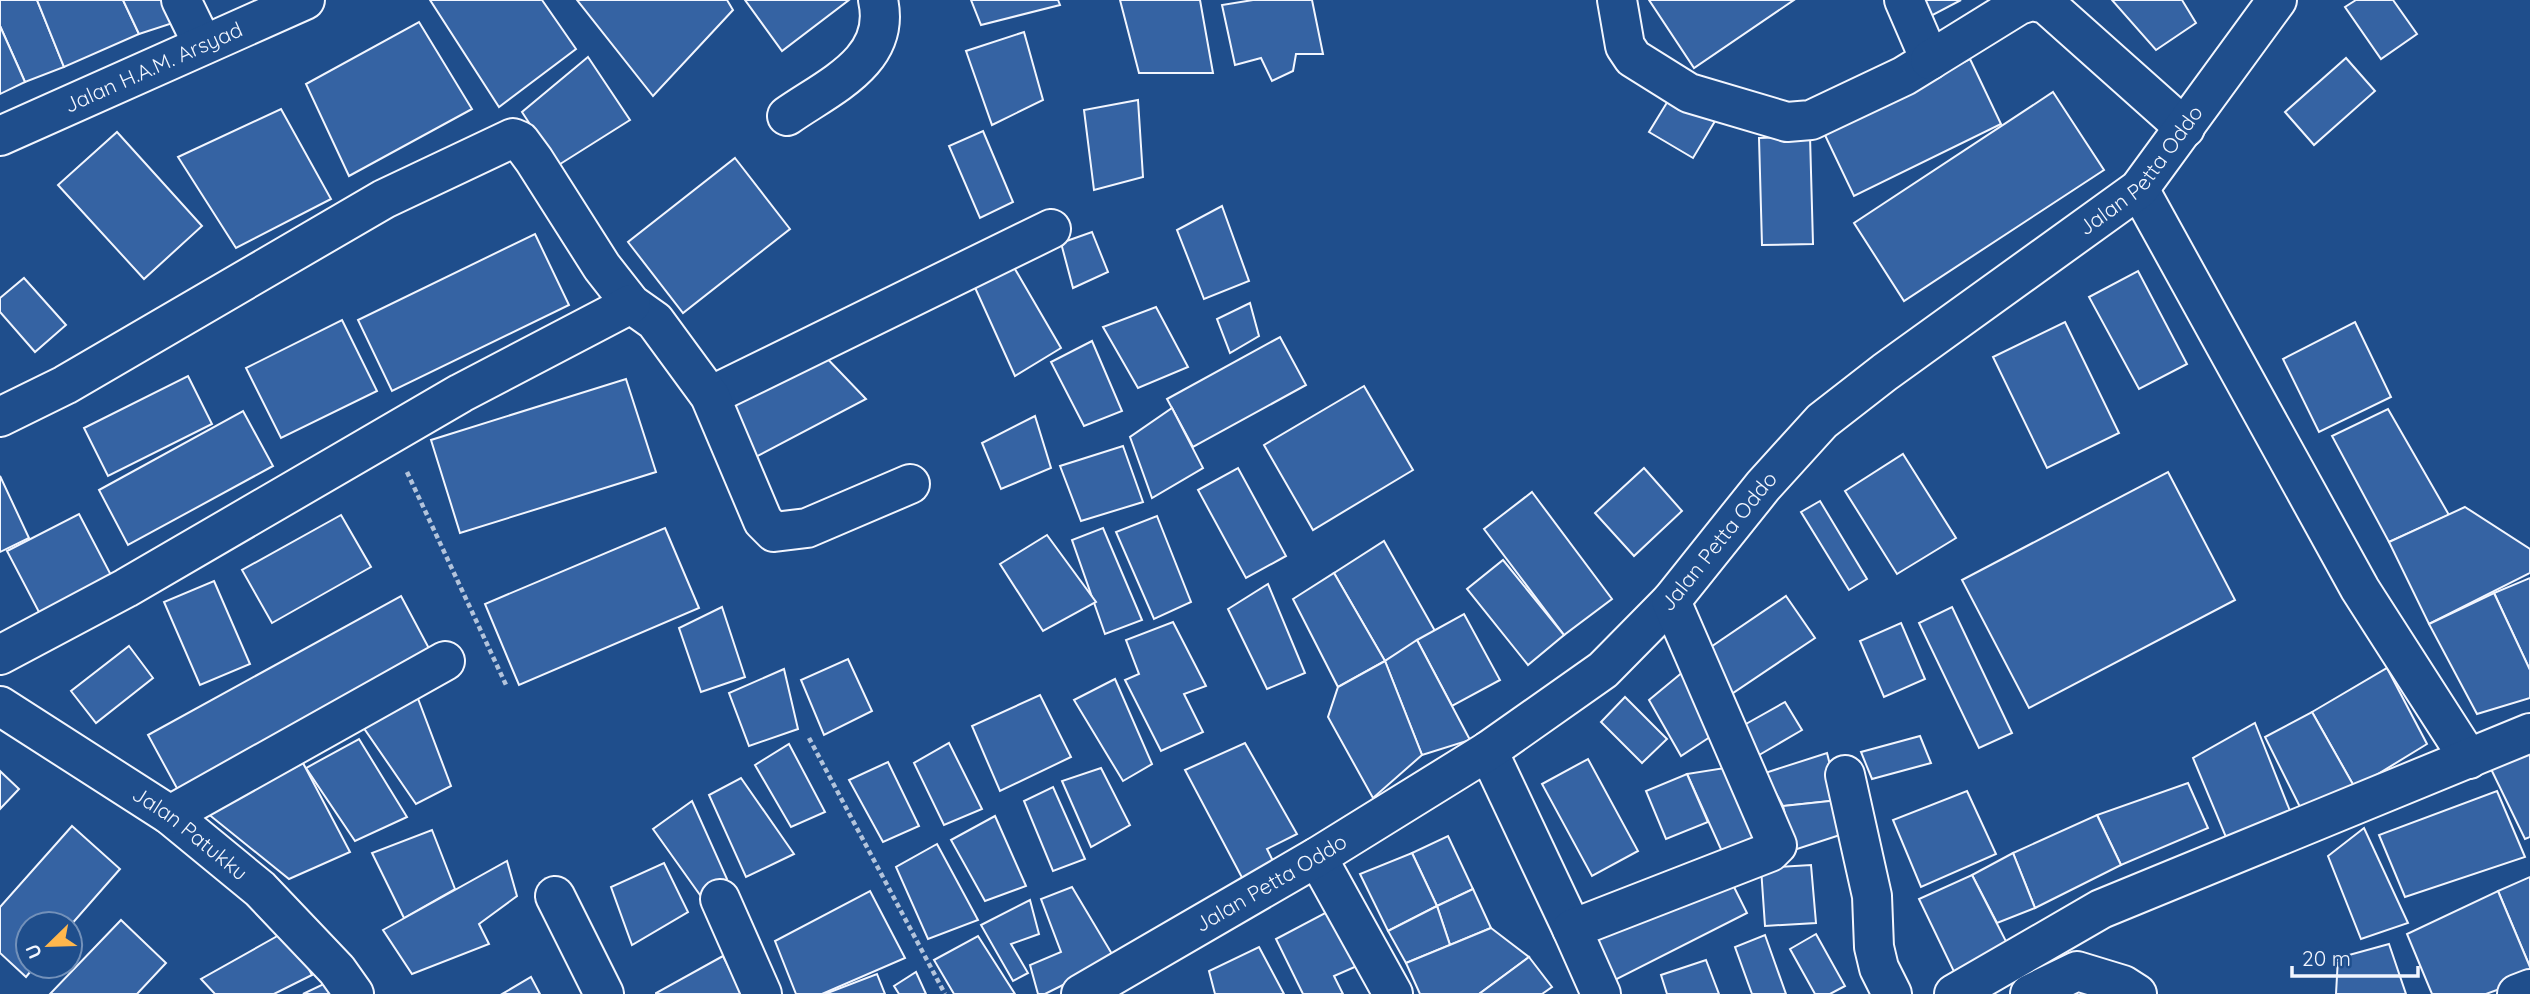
<svg xmlns="http://www.w3.org/2000/svg" width="2530" height="994" font-family="Quicksand,sans-serif">
<style>
.building{fill:#3563a3;stroke:#f2f6ff;stroke-width:2}
.lines{fill:none;stroke-linecap:round;stroke-linejoin:round}
.minor-casing{stroke:#f2f6ff;stroke-width:42}
.trunk-casing{stroke:#f2f6ff;stroke-width:42}
.path{stroke:#b3c4dc;stroke-width:4.5;stroke-dasharray:5 3.5;stroke-linecap:butt}
.minor{stroke:#1f4e8c;stroke-width:38}
.trunk{stroke:#1f4e8c;stroke-width:38}
.labels{text-anchor:middle;stroke-width:5;stroke-linejoin:round;paint-order:stroke}
.street-label{font-size:21px;fill:#f2f6ff;stroke:#1f4e8c}
</style>
<rect width="100%" height="100%" fill="#1f4e8c"/>
<g class="building">
<polygon points="0,0 37,0 64,67 25,82 0,26"/>
<polygon points="37,0 123,0 139,34 64,67"/>
<polygon points="123,0 169,0 179,21 139,34"/>
<polygon points="430,0 542,0 576,49 499,107"/>
<polygon points="577,0 727,0 733,10 653,96"/>
<polygon points="745,0 849,0 782,51"/>
<polygon points="971,0 1058,0 1060,5 981,25"/>
<polygon points="1120,0 1200,0 1213,73 1139,73"/>
<polygon points="1253,0 1312,0 1323,54 1296,54 1293,71 1272,81 1261,58 1235,65 1222,5"/>
<polygon points="1649,0 1794,0 1694,68"/>
<polygon points="1917,0 1961,0 1927,18"/>
<polygon points="2112,0 2182,0 2196,23 2156,50"/>
<polygon points="2356,0 2393,0 2417,34 2381,59 2345,7"/>
<polygon points="419,22 472,109 349,176 306,84"/>
<polygon points="0,26 25,82 0,94"/>
<polygon points="1024,32 1043,100 992,125 966,51"/>
<polygon points="588,57 630,120 557,166 522,112"/>
<polygon points="2346,58 2375,91 2314,145 2285,112"/>
<polygon points="1970,59 2001,124 1854,196 1823,131"/>
<polygon points="1674,91 1718,116 1693,158 1649,132"/>
<polygon points="2053,92 2104,170 1904,301 1854,223"/>
<polygon points="1138,100 1143,177 1094,190 1084,110"/>
<polygon points="281,109 331,199 236,248 178,157"/>
<polygon points="983,131 1013,202 980,218 949,146"/>
<polygon points="117,132 202,226 144,279 58,185"/>
<polygon points="1810,136 1813,244 1762,245 1759,138"/>
<polygon points="735,158 790,229 683,313 628,242"/>
<polygon points="1222,206 1249,281 1204,299 1177,230"/>
<polygon points="1092,232 1108,272 1073,288 1061,243"/>
<polygon points="535,234 569,305 392,391 358,320"/>
<polygon points="1012,264 1061,348 1015,376 972,281"/>
<polygon points="2138,271 2187,364 2139,389 2089,297"/>
<polygon points="24,278 66,325 35,352 0,312 0,298"/>
<polygon points="1250,303 1259,336 1230,353 1217,319"/>
<polygon points="1156,307 1188,367 1138,388 1103,327"/>
<polygon points="342,320 377,391 281,438 246,368"/>
<polygon points="2065,322 2119,433 2047,468 1993,357"/>
<polygon points="2355,322 2391,397 2319,432 2283,359"/>
<polygon points="1280,337 1306,385 1193,447 1167,399"/>
<polygon points="1092,341 1122,411 1084,426 1051,362"/>
<polygon points="819,350 866,399 750,460 722,403"/>
<polygon points="188,376 212,424 108,476 84,428"/>
<polygon points="626,379 656,472 460,533 431,440"/>
<polygon points="1364,386 1413,470 1313,530 1264,445"/>
<polygon points="1172,408 1203,468 1152,498 1130,437"/>
<polygon points="2388,409 2449,515 2389,542 2332,436"/>
<polygon points="243,411 273,466 128,545 99,490"/>
<polygon points="1035,416 1051,468 1001,489 982,443"/>
<polygon points="1123,446 1143,502 1081,521 1060,466"/>
<polygon points="1903,454 1956,538 1897,574 1845,491"/>
<polygon points="1238,468 1286,556 1246,578 1198,490"/>
<polygon points="1644,468 1682,511 1634,556 1595,513"/>
<polygon points="2168,472 2235,600 2029,708 1962,580"/>
<polygon points="0,476 29,538 0,552"/>
<polygon points="1532,492 1612,599 1564,635 1484,529"/>
<polygon points="1820,501 1867,579 1849,590 1801,512"/>
<polygon points="2465,507 2530,549 2530,573 2429,624 2389,542"/>
<polygon points="79,514 112,577 40,614 7,551"/>
<polygon points="341,515 371,567 272,623 242,570"/>
<polygon points="1157,516 1191,602 1154,619 1116,532"/>
<polygon points="665,528 699,608 519,685 485,604"/>
<polygon points="1103,528 1142,620 1105,634 1072,540"/>
<polygon points="1047,535 1096,602 1043,631 1000,564"/>
<polygon points="1384,541 1435,631 1385,661 1334,573"/>
<polygon points="1503,560 1564,635 1528,665 1467,589"/>
<polygon points="1334,573 1385,661 1338,687 1293,599"/>
<polygon points="2530,578 2530,670 2494,593"/>
<polygon points="214,581 250,664 200,685 164,602"/>
<polygon points="1268,584 1305,673 1267,689 1228,609"/>
<polygon points="2494,593 2530,670 2530,698 2477,714 2429,624"/>
<polygon points="401,596 432,654 179,792 148,735"/>
<polygon points="1786,596 1815,638 1730,695 1702,653"/>
<polygon points="722,607 745,677 701,692 679,628"/>
<polygon points="1952,607 2012,733 1979,748 1919,623"/>
<polygon points="1464,614 1500,680 1452,706 1417,640"/>
<polygon points="1173,622 1206,686 1184,694 1203,732 1161,751 1125,680 1139,674 1126,640"/>
<polygon points="1901,623 1925,679 1884,697 1860,641"/>
<polygon points="1417,640 1470,740 1422,755 1385,661"/>
<polygon points="129,646 153,678 96,723 71,691"/>
<polygon points="848,659 872,711 824,735 801,680"/>
<polygon points="1385,661 1422,755 1373,798 1328,717 1338,687"/>
<polygon points="1690,666 1719,731 1681,756 1649,700"/>
<polygon points="2387,668 2427,744 2355,788 2312,712"/>
<polygon points="784,669 798,729 749,746 729,693"/>
<polygon points="1115,679 1152,764 1123,781 1074,700"/>
<polygon points="414,688 451,786 416,804 361,724"/>
<polygon points="1040,695 1071,757 1000,791 972,726"/>
<polygon points="1625,697 1667,739 1642,763 1601,722"/>
<polygon points="1785,702 1802,730 1754,758 1737,729"/>
<polygon points="2312,712 2355,788 2303,813 2265,737"/>
<polygon points="2255,723 2292,816 2228,842 2193,758"/>
<polygon points="1920,736 1931,763 1872,779 1861,752"/>
<polygon points="359,739 407,817 355,841 306,768"/>
<polygon points="949,743 982,809 944,825 914,763"/>
<polygon points="1245,743 1297,834 1267,849 1279,873 1247,887 1185,770"/>
<polygon points="789,744 825,812 791,827 755,765"/>
<polygon points="2530,749 2530,837 2525,839 2490,767"/>
<polygon points="1827,753 1839,800 1783,806 1765,773"/>
<polygon points="1588,759 1638,851 1592,876 1542,784"/>
<polygon points="888,762 919,826 883,842 849,780"/>
<polygon points="303,763 350,852 289,879 207,813"/>
<polygon points="1737,766 1770,845 1725,858 1687,774"/>
<polygon points="1101,768 1130,825 1091,847 1062,781"/>
<polygon points="0,771 19,789 0,809"/>
<polygon points="1687,774 1708,822 1666,839 1646,791"/>
<polygon points="741,778 794,854 746,877 709,795"/>
<polygon points="2188,783 2208,828 2121,865 2097,815"/>
<polygon points="1053,787 1085,859 1053,871 1024,801"/>
<polygon points="1967,791 1996,854 1921,887 1893,820"/>
<polygon points="2497,791 2525,857 2405,897 2379,835"/>
<polygon points="1839,800 1843,834 1794,850 1783,806"/>
<polygon points="692,801 727,879 700,895 653,829"/>
<polygon points="2097,815 2121,865 2035,908 2013,853"/>
<polygon points="995,816 1026,886 985,901 951,840"/>
<polygon points="72,826 120,869 70,926 28,924 28,966 35,966 26,977 0,953 0,907"/>
<polygon points="2364,828 2408,923 2361,939 2328,856"/>
<polygon points="432,830 455,889 404,918 372,853"/>
<polygon points="1448,836 1473,889 1437,906 1412,853"/>
<polygon points="937,844 978,920 928,939 896,867"/>
<polygon points="1412,853 1437,906 1388,931 1360,874"/>
<polygon points="2013,853 2035,908 1997,923 1972,875"/>
<polygon points="507,861 517,896 479,924 489,944 412,974 383,930"/>
<polygon points="664,863 688,912 632,945 611,887"/>
<polygon points="1811,865 1816,923 1765,926 1761,868"/>
<polygon points="1728,875 1747,913 1609,983 1590,944"/>
<polygon points="1972,875 2013,955 1959,982 1919,899"/>
<polygon points="2530,877 2530,967 2498,891"/>
<polygon points="1072,887 1115,959 1045,994 1038,994 1030,965 1061,952 1041,899"/>
<polygon points="1473,889 1491,928 1450,945 1437,906"/>
<polygon points="870,891 905,958 822,994 796,994 775,941"/>
<polygon points="2498,891 2530,967 2530,978 2486,994 2432,994 2407,934"/>
<polygon points="1030,900 1039,934 1011,944 1028,973 1013,981 981,925"/>
<polygon points="1437,906 1450,945 1406,963 1388,931"/>
<polygon points="1327,912 1357,966 1334,976 1343,994 1303,994 1276,939"/>
<polygon points="121,920 166,963 137,994 50,994"/>
<polygon points="1491,928 1529,957 1479,994 1420,994 1406,963"/>
<polygon points="288,930 312,975 274,994 215,994 201,979"/>
<polygon points="1816,934 1845,986 1830,994 1815,994 1790,949"/>
<polygon points="1765,935 1786,994 1752,994 1735,947"/>
<polygon points="978,936 1015,994 954,994 934,960"/>
<polygon points="2389,944 2406,994 2336,994 2338,958"/>
<polygon points="1259,947 1284,994 1215,994 1209,971"/>
<polygon points="723,956 742,994 656,994 656,993"/>
<polygon points="1529,957 1552,987 1542,994 1479,994"/>
<polygon points="1706,960 1719,994 1667,994 1661,975"/>
<polygon points="916,972 926,994 899,994 894,986"/>
<polygon points="877,974 885,994 825,994"/>
<polygon points="531,977 540,994 502,994"/>
<polygon points="332,980 338,994 303,994"/>
</g>
<g class="lines">
<g class="minor-casing">
<g id="minor">
<polyline points="181,0 203,45"/>
<polyline points="1617,0 1625,46 1633,58 1689,93 1787,122 1811,120 1904,76 1930,60 1904,0"/>
<polyline points="1930,60 2019,5 2032,1 2046,4 2185,128"/>
<path d="M787 116C828 87 892 61 878 0"/>
<polyline points="2139,189 2360,589 2469,759"/>
<polyline points="710,396 1051,229"/>
<polyline points="0,417 65,385 384,199 513,138 520,141 534,160 602,267 631,304 655,321 710,396 763,521 774,532 807,528 910,484"/>
<polyline points="0,655 126,588 461,393 631,304"/>
<path id="s1" d="M0 706 170 815 260 889 337 970 354 994"/>
<polyline points="1488,751 1572,929"/>
<polyline points="1845,775 1872,896 1874,947 1879,968 1892,994"/>
<polyline points="170,815 445,661"/>
<polyline points="1317,857 1393,994"/>
<polyline points="555,896 604,994"/>
<polyline points="720,899 762,994"/>
<path id="s2" d="M1081 994 1317 857 1488 751 1603 670 1671 601 1763 486 1822 421 1885 372 2139 189 2277 0"/>
<polyline points="1601,994 1572,929 1770,852 1777,845 1671,601"/>
<polyline points="1954,994 2101,909 2530,733"/>
<polyline points="2030,994 2077,971 2123,985 2137,994"/>
<polyline points="2517,994 2530,989"/>
</g>
</g>
<g class="trunk-casing">
<g id="trunk">
<path id="s3" d="M0 136 305 0"/>
</g>
</g>
<g class="path">
<polyline points="407,472 507,687"/>
<polyline points="809,738 945,994"/>
</g>
<use href="#minor" class="minor"/>
<use href="#trunk" class="trunk"/>
</g>
<g class="labels">
<g class="street-label">
<text dy="7" stroke="none"><textPath href="#s3" startOffset="168">Jalan H.A.M. Arsyad</textPath></text>
<text dy="7" stroke="none"><textPath href="#s2" startOffset="1354">Jalan Petta Oddo</textPath></text>
<text dy="7" stroke="none"><textPath href="#s2" startOffset="788">Jalan Petta Oddo</textPath></text>
<text dy="7" stroke="none"><textPath href="#s1" startOffset="229">Jalan Patukku</textPath></text>
<text dy="7" stroke="none"><textPath href="#s2" startOffset="220">Jalan Petta Oddo</textPath></text>
</g>
</g>
<g transform="translate(49 945) rotate(247)"><circle r="33" fill="#1f4e8c" stroke="#7391ba" stroke-width="2"/>
<path d="M0-5L12 26L0 18L-12 26Z" fill="#ffb74d"/>
<text y="-10" font-size="19" font-weight="bold" text-anchor="middle" fill="#f2f6ff">U</text>
</g>
<path d="M2292 966v10h126v-10" fill="none" stroke="#f2f6ff" stroke-width="3.5"/>
<text x="2302" y="966" font-size="21" fill="#f2f6ff" stroke="#1f4e8c" stroke-width="5" paint-order="stroke">20 m</text>
</svg>
